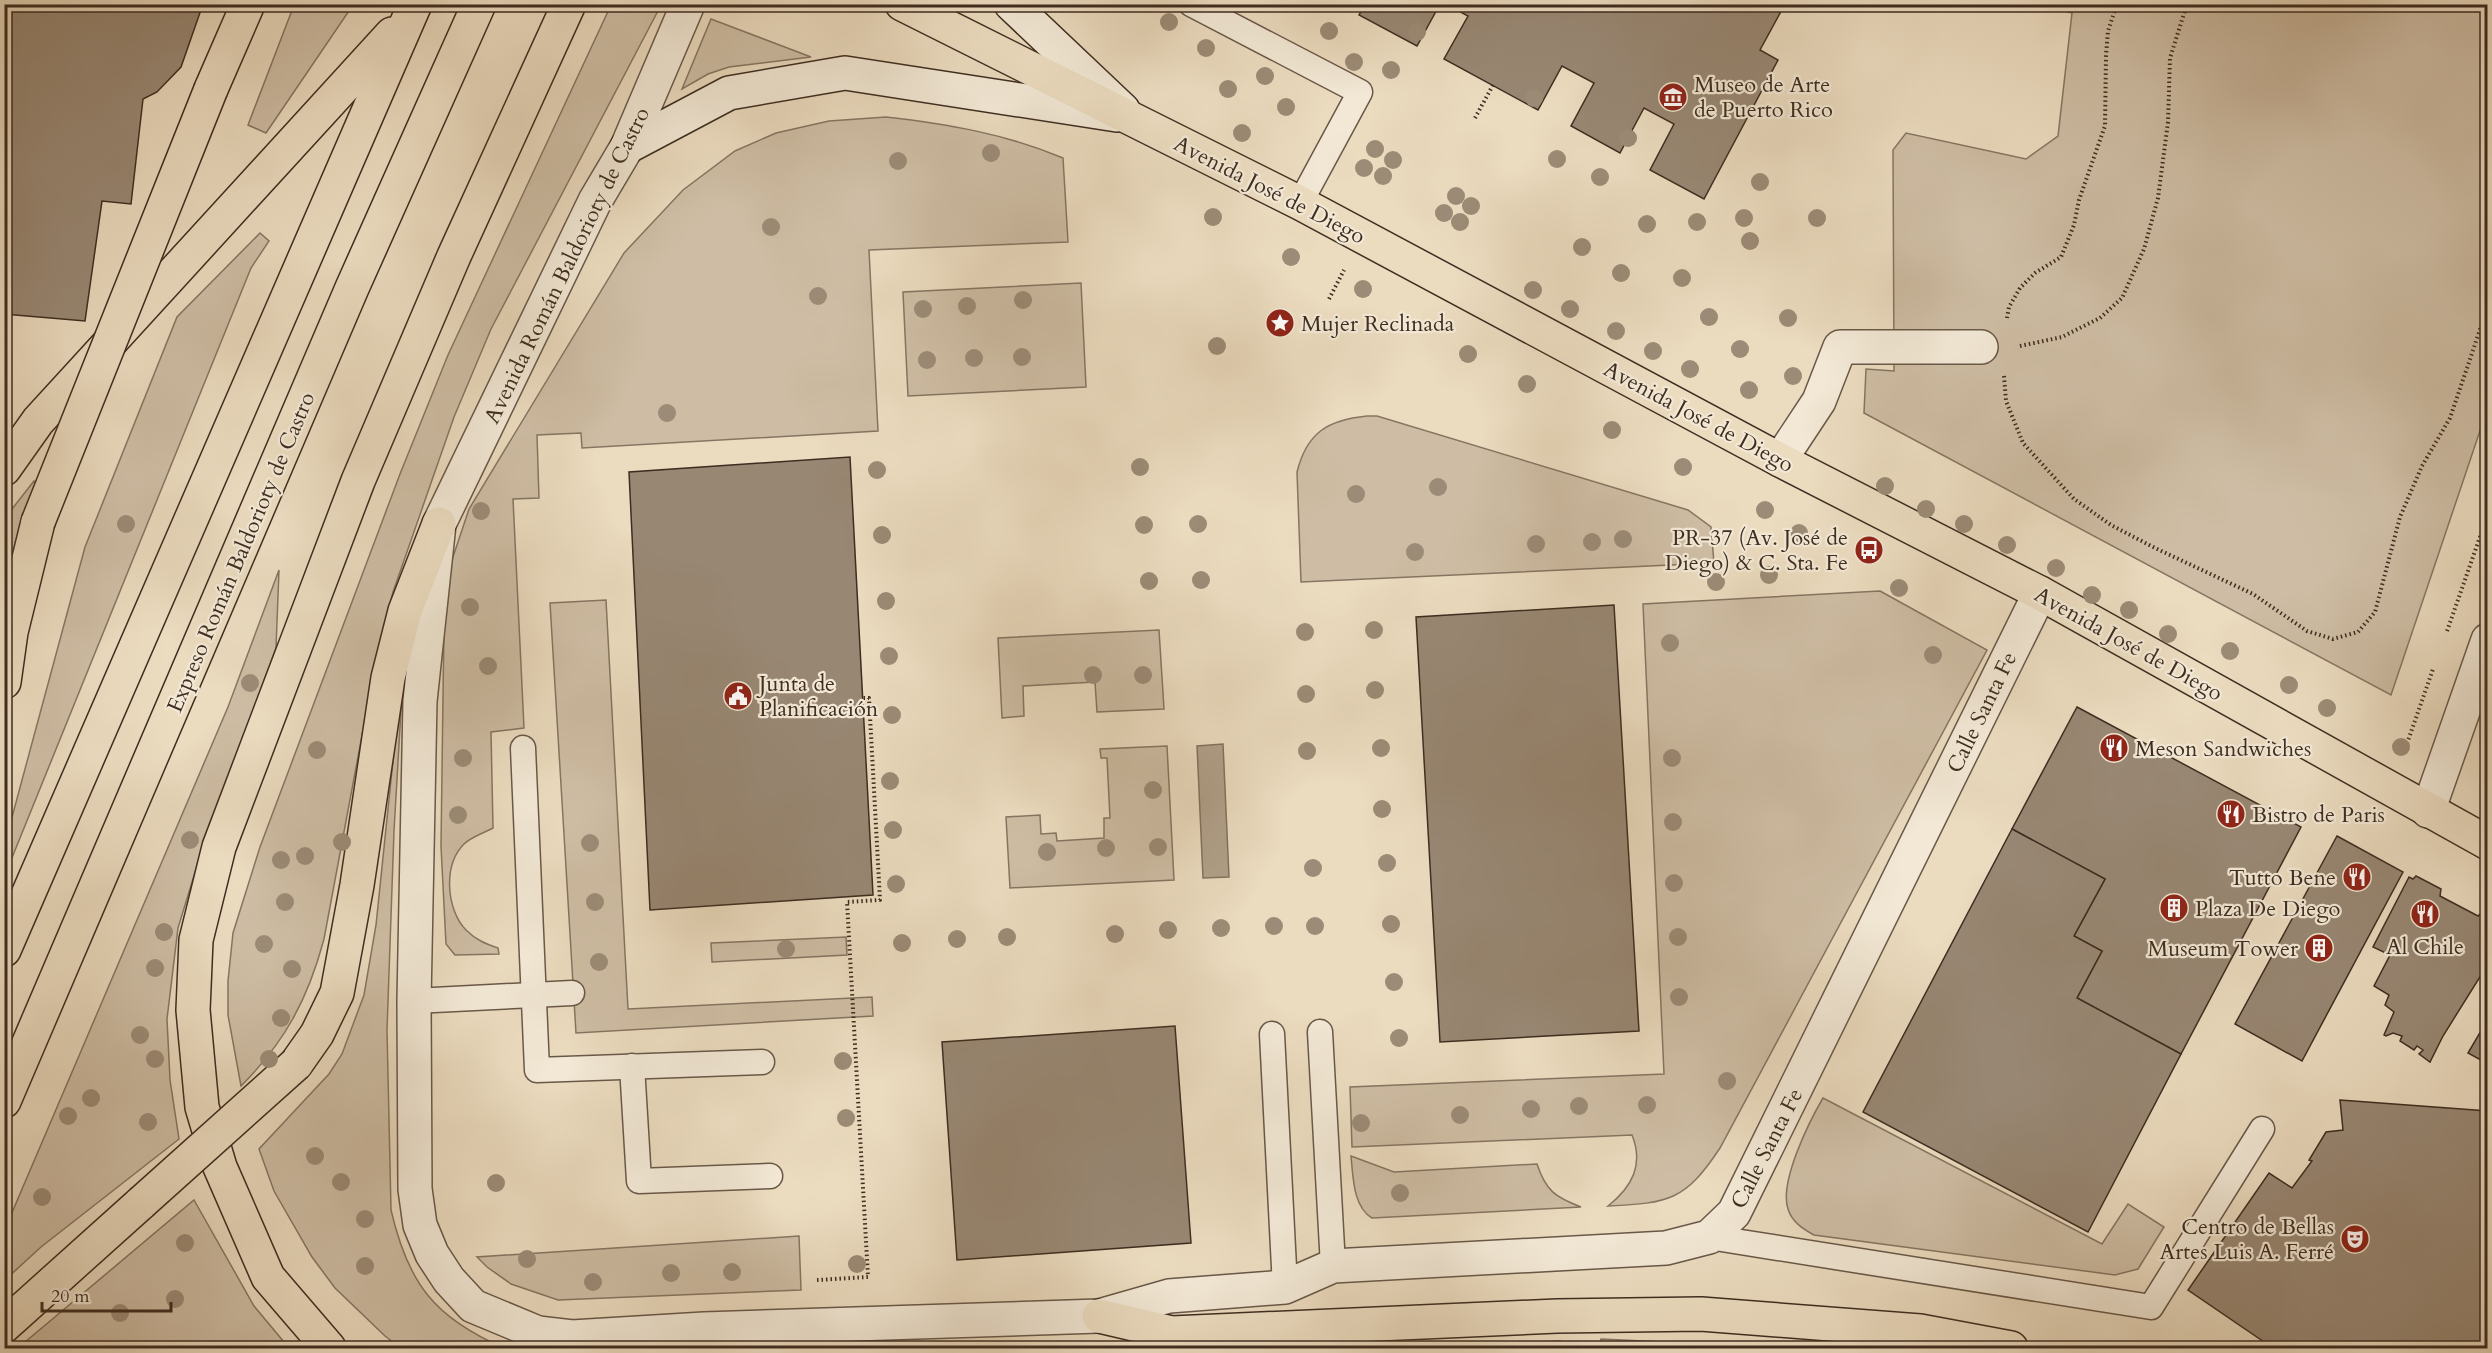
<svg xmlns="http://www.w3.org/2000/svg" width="2492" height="1353" font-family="Cardo,serif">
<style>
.green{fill:#cebda4;stroke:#867562;stroke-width:1.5}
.water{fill:#b0a089;stroke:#82725f;stroke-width:1.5}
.building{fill:#988773;stroke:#3e2d20;stroke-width:1.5}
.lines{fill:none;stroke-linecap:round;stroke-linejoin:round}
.lane-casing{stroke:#695848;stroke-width:27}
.street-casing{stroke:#695848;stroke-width:36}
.secondary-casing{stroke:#3e2d20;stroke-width:36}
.primary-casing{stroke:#3e2d20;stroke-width:36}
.highway-casing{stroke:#3e2d20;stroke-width:36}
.path{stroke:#3e2d20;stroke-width:4;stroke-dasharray:1.5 3;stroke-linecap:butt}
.lane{stroke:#f2e8d5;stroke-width:24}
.street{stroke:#f2e8d5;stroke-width:33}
.secondary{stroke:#f2e8d5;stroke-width:33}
.primary{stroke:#ebdbbf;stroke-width:33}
.highway{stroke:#ebdbbf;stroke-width:33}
.highway-bridge-casing{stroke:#3e2d20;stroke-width:36;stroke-linecap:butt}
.highway-bridge{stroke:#ebdbbf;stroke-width:33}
.tree{fill:#9c8b76}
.labels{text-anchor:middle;stroke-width:4.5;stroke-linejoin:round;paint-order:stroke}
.poi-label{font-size:22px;fill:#3e2d20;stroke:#f2e8d5;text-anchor:start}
.street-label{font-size:22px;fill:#3e2d20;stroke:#f2e8d5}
</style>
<rect width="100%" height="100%" fill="#ebdbbf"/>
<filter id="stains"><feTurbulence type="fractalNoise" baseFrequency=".00333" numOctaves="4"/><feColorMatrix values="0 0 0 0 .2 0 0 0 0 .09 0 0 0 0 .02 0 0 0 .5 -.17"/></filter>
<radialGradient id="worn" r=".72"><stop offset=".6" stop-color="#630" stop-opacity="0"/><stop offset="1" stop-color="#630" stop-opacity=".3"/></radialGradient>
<g class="green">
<polygon points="294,5 353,5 266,133 248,125"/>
<path d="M611 5 660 7 491 329 454 417 393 592 377 655 324 939C308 999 285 1042 241 1086L228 1015V981L233 933 260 847 400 474 448 355Z"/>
<polygon points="2041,5 2487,5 2487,410 2391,695 1864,413 1866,369 1894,371 1893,150 1906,133 2026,159 2058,136 2072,13"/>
<polygon points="711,19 811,57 729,67 708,74 682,89"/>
<path d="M886 117C948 124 1006 134 1063 158L1068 242 869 250 878 431 582 448 581 433 537 435 539 498 513 499 524 728 491 732 493 828C484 833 471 837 464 844 443 865 446 909 466 930 476 940 486 944 498 948L499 954 455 955 446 944 441 846 444 624 450 566 469 509 624 253 683 190 735 151 776 133 829 121Z"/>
<polygon points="260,233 269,241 251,268 5,875 5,843 85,547 177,317"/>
<polygon points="1081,283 1086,387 908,396 903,292"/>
<path d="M1367 416H1377L1688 510 1711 527 1714 563 1301 582 1297 472C1307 432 1328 420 1367 416Z"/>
<polygon points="34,481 37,487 5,589 5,518"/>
<polygon points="279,570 276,648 204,843 178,928 167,1019 170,1080 179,1139 41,1247 5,1280 5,1229 228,707"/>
<path d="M1880 591 1987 650 1720 1148C1685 1201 1669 1203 1608 1206 1632 1187 1644 1165 1632 1135L1352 1147 1350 1087 1664 1074 1643 604Z"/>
<polygon points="606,600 628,1009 872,997 873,1016 576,1033 550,603"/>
<polygon points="1159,630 1164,709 1097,712 1095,682 1023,686 1024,716 1002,718 998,638"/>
<path d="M400 693H402L394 831 387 1030 391 1210C408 1284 435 1318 504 1348H401L385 1336 335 1288 312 1257 274 1191 259 1149 329 1074 342 1054 364 995 376 925Z"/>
<polygon points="1167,746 1174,880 1010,888 1006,817 1040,815 1041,834 1056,833 1057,841 1104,838 1104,818 1110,818 1107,758 1101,758 1100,749"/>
<polygon points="846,937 847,955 712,962 711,943"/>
<path d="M1823 1098 2102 1244 2128 1204 2164 1227 2138 1269 2115 1275 1814 1235C1803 1229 1792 1222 1788 1209 1779 1182 1809 1122 1823 1098Z"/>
<path d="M1351 1156 1394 1172 1537 1164C1546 1191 1555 1197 1581 1207L1372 1218C1353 1207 1353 1176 1351 1156Z"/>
<polygon points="194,1200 254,1306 289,1348 18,1348"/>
<polygon points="799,1236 801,1290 558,1300 511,1284 487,1267 477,1257"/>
<polygon points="1601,1339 1788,1348 1599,1348"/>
<polygon points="1560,1341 1571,1348 1443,1348"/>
</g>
<polygon class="water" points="1223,744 1229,877 1203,878 1197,746"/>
<g class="building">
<polygon points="10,4 203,4 181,67 157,92 143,99 131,204 102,201 85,321 4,314 4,45"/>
<polygon points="1365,4 1440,4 1417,46 1359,15"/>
<polygon points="1446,4 1785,4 1760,50 1778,60 1704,199 1650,170 1674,124 1644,108 1620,153 1571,126 1594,83 1562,66 1538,110 1444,59 1468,16"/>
<polygon points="850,457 873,895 650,910 629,472"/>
<polygon points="1614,605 1639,1031 1440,1042 1416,617"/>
<polygon points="2077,707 2301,827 2181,1054 2077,998 2102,951 2074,936 2105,879 2012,829"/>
<polygon points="2012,829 2105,879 2074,936 2102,951 2077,998 2181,1054 2088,1232 1863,1112"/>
<polygon points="2337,836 2403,872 2302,1061 2235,1024"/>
<polygon points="2416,876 2441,889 2440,896 2478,916 2482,912 2488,914 2488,964 2443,1036 2430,1062 2419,1054 2423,1050 2417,1046 2414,1050 2400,1041 2402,1036 2393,1033 2386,1036 2384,1035 2394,1012 2385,1005 2389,995 2374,986 2390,955 2373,947 2409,877 2413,879"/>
<polygon points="2488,1019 2488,1064 2468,1053"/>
<polygon points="1175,1026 1191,1243 957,1260 942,1042"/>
<polygon points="2340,1100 2488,1111 2488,1348 2273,1348 2188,1290 2269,1173 2292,1188 2312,1161 2309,1160 2326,1132 2343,1130"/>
</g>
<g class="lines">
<g class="lane-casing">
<g id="lane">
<polyline points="1191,4 1360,92 1300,203"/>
<polyline points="523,748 537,1070 762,1062"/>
<polyline points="414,1001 572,993"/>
<polyline points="1320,1032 1333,1266"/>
<polyline points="1272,1034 1285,1287"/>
<polyline points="632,1066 639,1181 770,1176"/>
<polyline points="1709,1237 2151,1307 2262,1129"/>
</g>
</g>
<g class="street-casing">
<g id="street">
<polyline points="688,4 627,147 595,201 439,524 420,701 414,1001 415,1189 420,1225 432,1254 449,1280 473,1306 538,1333 572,1337 704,1329 1099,1316 1169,1296 1285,1287 1333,1266 1666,1248 1709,1237 1734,1213 2040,593"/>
<polyline points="1780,460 1819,401 1840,347 1981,347"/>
<polyline points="2428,811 2488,640"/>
</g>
</g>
<g class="secondary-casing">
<g id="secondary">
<polyline points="1011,4 1123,110"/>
<polyline points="627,147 729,93 845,73 1117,115"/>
</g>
</g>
<g class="primary-casing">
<polyline id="primary" points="902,4 1300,203 1780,460 2040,593 2488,843"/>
</g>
<g class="highway-casing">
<g id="highway">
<polyline points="211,89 248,4"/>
<polyline points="4,469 38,421 392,34"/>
<polyline points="4,682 11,632 38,522"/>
<polyline points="4,950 415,4"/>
<polyline points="296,1064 317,1034 337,993 357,885 388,678 405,611 439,524"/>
<polyline points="4,1101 352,288 479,4"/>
<polyline points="1099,1316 1172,1333 1557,1316 1701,1314 1920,1331 2011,1348"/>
<polyline points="4,1326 141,1203"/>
<polyline points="329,1348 268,1277 220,1167 202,1107 193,1010 196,940 219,847 358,481 454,256 569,4"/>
</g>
</g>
<g class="path">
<polyline points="1475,118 1493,85"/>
<polyline points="1329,299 1344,270"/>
<polyline points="2007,318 2009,307 2020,288 2035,273 2061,257 2074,225 2079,200 2105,126 2106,55 2108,31 2117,4"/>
<polyline points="2020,346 2062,337 2100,318 2122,298 2144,249 2158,198 2168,122 2170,58 2187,4"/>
<polyline points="2004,376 2006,401 2023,443 2074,499 2111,525 2155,548 2253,594 2307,631 2333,639 2358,632 2375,612 2400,517 2422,466 2450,418 2488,306"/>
<polyline points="2447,631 2488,514"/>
<polyline points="2404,752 2433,669"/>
<polyline points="817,1280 868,1277 847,902 880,900 869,698 862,698"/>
</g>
<use href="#lane" class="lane"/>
<use href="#street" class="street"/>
<use href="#secondary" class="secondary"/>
<use href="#primary" class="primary"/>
<use href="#highway" class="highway"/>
<g class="highway-bridge-casing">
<g id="highway-bridge">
<polyline points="38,522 211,89"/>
<polyline points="141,1203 296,1064"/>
</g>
</g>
<use href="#highway-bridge" class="highway-bridge"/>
</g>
<g class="tree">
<circle cx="1169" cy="22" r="9"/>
<circle cx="1329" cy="31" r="9"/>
<circle cx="1417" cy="32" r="9"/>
<circle cx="1206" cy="48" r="9"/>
<circle cx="1354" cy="62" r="9"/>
<circle cx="1391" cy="70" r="9"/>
<circle cx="1265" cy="76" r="9"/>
<circle cx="1228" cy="89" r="9"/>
<circle cx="1534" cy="98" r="9"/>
<circle cx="1286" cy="107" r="9"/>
<circle cx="1242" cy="133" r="9"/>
<circle cx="1628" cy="138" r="9"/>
<circle cx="1375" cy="149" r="9"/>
<circle cx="991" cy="153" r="9"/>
<circle cx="1557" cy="159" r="9"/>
<circle cx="1393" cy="160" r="9"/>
<circle cx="898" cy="161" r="9"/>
<circle cx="1364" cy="168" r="9"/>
<circle cx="1383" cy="176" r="9"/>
<circle cx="1600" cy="177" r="9"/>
<circle cx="1760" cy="182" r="9"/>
<circle cx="1456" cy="196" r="9"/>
<circle cx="1471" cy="206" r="9"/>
<circle cx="1444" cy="213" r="9"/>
<circle cx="1213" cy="217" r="9"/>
<circle cx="1744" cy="218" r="9"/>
<circle cx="1817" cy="218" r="9"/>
<circle cx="1460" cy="222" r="9"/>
<circle cx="1697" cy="222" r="9"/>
<circle cx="1647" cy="224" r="9"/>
<circle cx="771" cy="227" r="9"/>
<circle cx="1750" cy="241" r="9"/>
<circle cx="1582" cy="247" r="9"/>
<circle cx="1291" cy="257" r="9"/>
<circle cx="1621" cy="273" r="9"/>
<circle cx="1682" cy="278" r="9"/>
<circle cx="1363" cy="289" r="9"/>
<circle cx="1533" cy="290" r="9"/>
<circle cx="818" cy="296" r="9"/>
<circle cx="1023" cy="300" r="9"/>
<circle cx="967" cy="306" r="9"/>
<circle cx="923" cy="309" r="9"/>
<circle cx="1570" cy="309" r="9"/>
<circle cx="1709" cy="317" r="9"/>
<circle cx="1788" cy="318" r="9"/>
<circle cx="1616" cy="331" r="9"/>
<circle cx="1217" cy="346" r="9"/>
<circle cx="1740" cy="349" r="9"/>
<circle cx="1653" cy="351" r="9"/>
<circle cx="1468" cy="354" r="9"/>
<circle cx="1022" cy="357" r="9"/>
<circle cx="974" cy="358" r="9"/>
<circle cx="927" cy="360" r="9"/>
<circle cx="1690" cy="369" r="9"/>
<circle cx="1793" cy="376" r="9"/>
<circle cx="1527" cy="384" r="9"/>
<circle cx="1749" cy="390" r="9"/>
<circle cx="667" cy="413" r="9"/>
<circle cx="1612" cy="430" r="9"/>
<circle cx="1140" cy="467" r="9"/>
<circle cx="1683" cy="467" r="9"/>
<circle cx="877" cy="470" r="9"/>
<circle cx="1885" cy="486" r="9"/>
<circle cx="1438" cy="487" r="9"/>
<circle cx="1356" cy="494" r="9"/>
<circle cx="1926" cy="509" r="9"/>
<circle cx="1765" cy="510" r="9"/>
<circle cx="481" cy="511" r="9"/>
<circle cx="126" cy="524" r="9"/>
<circle cx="1198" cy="524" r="9"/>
<circle cx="1964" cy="524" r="9"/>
<circle cx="1144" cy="525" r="9"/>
<circle cx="1799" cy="533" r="9"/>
<circle cx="882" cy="535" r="9"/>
<circle cx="1623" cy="539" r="9"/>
<circle cx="1592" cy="542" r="9"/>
<circle cx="1536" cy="544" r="9"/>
<circle cx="2007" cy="545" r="9"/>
<circle cx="1415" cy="552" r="9"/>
<circle cx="2056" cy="568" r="9"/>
<circle cx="1769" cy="575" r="9"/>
<circle cx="1201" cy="580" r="9"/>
<circle cx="1149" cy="581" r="9"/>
<circle cx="1716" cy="582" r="9"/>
<circle cx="1899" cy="588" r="9"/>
<circle cx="2092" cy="595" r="9"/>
<circle cx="886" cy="601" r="9"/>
<circle cx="470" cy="607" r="9"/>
<circle cx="2129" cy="610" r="9"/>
<circle cx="1374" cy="630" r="9"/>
<circle cx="1305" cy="632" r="9"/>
<circle cx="2168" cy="634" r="9"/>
<circle cx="1670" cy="643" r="9"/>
<circle cx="2230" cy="651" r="9"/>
<circle cx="1933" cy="655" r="9"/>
<circle cx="889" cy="656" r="9"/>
<circle cx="488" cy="666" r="9"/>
<circle cx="1093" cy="675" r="9"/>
<circle cx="1143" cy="675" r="9"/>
<circle cx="250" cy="683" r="9"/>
<circle cx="2289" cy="685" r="9"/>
<circle cx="1375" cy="690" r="9"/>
<circle cx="1306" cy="694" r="9"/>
<circle cx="2327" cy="708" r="9"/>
<circle cx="892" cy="715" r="9"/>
<circle cx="2401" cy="747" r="9"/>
<circle cx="1381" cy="748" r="9"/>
<circle cx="317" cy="750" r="9"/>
<circle cx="1307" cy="751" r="9"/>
<circle cx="463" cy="758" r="9"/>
<circle cx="1672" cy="758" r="9"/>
<circle cx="890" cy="781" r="9"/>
<circle cx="1153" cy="790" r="9"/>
<circle cx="1382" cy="809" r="9"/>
<circle cx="458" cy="815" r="9"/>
<circle cx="1673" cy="822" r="9"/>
<circle cx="893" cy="830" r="9"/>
<circle cx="190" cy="840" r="9"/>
<circle cx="342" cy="842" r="9"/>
<circle cx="590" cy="843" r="9"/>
<circle cx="1158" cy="847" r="9"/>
<circle cx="1106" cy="848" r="9"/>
<circle cx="1047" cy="852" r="9"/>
<circle cx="305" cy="856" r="9"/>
<circle cx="281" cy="860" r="9"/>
<circle cx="1387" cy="863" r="9"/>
<circle cx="1313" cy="868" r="9"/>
<circle cx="1674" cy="883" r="9"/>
<circle cx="896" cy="884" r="9"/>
<circle cx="285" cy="902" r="9"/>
<circle cx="595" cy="902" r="9"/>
<circle cx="1391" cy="924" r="9"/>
<circle cx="1274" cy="926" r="9"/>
<circle cx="1315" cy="926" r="9"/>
<circle cx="1221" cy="928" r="9"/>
<circle cx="1168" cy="930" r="9"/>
<circle cx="164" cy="932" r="9"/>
<circle cx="1115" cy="934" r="9"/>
<circle cx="1007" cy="937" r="9"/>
<circle cx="1678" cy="937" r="9"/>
<circle cx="957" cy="939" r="9"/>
<circle cx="902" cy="943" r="9"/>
<circle cx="264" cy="944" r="9"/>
<circle cx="786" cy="949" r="9"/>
<circle cx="599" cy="962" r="9"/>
<circle cx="155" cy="968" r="9"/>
<circle cx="292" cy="969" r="9"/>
<circle cx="1394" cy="982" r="9"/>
<circle cx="1679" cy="997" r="9"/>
<circle cx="281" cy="1018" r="9"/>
<circle cx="140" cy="1035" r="9"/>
<circle cx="1399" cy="1038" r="9"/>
<circle cx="155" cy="1059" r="9"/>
<circle cx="269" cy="1059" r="9"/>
<circle cx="843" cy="1061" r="9"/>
<circle cx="1727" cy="1081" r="9"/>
<circle cx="91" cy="1098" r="9"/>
<circle cx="1647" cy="1105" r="9"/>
<circle cx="1579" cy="1106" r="9"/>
<circle cx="1531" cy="1109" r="9"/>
<circle cx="1460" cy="1115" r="9"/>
<circle cx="68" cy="1116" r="9"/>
<circle cx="846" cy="1118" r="9"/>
<circle cx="148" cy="1122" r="9"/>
<circle cx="1361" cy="1123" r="9"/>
<circle cx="315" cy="1156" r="9"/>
<circle cx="341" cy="1182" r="9"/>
<circle cx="496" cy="1183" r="9"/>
<circle cx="1400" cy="1193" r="9"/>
<circle cx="42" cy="1197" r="9"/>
<circle cx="365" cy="1219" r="9"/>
<circle cx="185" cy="1243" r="9"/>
<circle cx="527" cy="1259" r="9"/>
<circle cx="857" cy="1264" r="9"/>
<circle cx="365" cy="1266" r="9"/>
<circle cx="732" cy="1272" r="9"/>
<circle cx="671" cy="1273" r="9"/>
<circle cx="593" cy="1282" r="9"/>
<circle cx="175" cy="1299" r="9"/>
<circle cx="120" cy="1313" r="9"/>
</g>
<defs>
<g id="museum-disc" transform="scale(1.5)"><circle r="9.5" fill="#8f2418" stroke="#f2e8d5"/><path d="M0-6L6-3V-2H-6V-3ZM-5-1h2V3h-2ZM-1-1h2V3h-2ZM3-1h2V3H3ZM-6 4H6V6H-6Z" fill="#fff"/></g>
<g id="sight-disc" transform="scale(1.5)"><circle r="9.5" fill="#8f2418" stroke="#f2e8d5"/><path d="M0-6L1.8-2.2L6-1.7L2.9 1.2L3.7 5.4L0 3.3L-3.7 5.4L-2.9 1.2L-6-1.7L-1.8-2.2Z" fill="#fff"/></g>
<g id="bus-disc" transform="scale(1.5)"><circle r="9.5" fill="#8f2418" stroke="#f2e8d5"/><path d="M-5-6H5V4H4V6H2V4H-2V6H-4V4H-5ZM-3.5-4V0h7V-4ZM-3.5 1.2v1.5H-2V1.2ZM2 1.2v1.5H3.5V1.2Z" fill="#fff"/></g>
<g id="civic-disc" transform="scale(1.5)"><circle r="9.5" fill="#8f2418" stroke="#f2e8d5"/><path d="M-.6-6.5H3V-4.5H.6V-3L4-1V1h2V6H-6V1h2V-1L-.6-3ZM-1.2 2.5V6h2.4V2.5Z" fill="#fff"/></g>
<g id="restaurant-disc" transform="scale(1.5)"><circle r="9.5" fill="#8f2418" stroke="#f2e8d5"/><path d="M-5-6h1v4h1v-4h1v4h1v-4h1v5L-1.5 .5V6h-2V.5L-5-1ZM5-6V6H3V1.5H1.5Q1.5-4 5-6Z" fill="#fff"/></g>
<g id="building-disc" transform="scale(1.5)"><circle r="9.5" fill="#8f2418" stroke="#f2e8d5"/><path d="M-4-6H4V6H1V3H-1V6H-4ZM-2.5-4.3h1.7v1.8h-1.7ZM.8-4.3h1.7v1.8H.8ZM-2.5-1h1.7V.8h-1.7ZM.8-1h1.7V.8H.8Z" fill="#fff"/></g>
<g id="theatre-disc" transform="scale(1.5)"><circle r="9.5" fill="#8f2418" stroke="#f2e8d5"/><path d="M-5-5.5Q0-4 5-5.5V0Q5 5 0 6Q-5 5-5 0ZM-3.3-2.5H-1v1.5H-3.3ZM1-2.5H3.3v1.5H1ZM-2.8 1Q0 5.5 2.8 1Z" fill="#fff"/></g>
</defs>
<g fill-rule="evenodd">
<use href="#museum-disc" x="1673" y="97"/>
<use href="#sight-disc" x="1280" y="323"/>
<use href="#bus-disc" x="1869" y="550"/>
<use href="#civic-disc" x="738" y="696"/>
<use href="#restaurant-disc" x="2114" y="748"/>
<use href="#restaurant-disc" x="2231" y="814"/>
<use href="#restaurant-disc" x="2357" y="877"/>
<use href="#building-disc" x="2174" y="908"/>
<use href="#restaurant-disc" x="2425" y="914"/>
<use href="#building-disc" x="2319" y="948"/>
<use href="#theatre-disc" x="2355" y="1239"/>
</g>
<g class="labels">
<g class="poi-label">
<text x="1694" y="92">Museo de Arte<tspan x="1694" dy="25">de Puerto Rico</tspan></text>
<text x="1301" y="331">Mujer Reclinada</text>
<text x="1848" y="545" text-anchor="end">PR-37 (Av. José de<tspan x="1848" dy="25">Diego) &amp; C. Sta. Fe</tspan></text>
<text x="759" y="691">Junta de<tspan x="759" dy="25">Planificación</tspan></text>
<text x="2135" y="756">Meson Sandwiches</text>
<text x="2252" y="822">Bistro de Paris</text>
<text x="2336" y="885" text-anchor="end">Tutto Bene</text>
<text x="2195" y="916">Plaza De Diego</text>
<text x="2425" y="954" text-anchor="middle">Al Chile</text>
<text x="2298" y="956" text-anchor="end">Museum Tower</text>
<text x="2334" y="1234" text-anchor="end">Centro de Bellas<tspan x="2334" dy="25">Artes Luis A. Ferré</tspan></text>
</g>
<g class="street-label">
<text transform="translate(1270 189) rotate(27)" y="8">Avenida José de Diego</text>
<text transform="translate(566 265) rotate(-64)" y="8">Avenida Román Baldorioty de Castro</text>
<text transform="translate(1699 416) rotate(28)" y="8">Avenida José de Diego</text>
<text transform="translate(240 552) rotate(-67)" y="8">Expreso Román Baldorioty de Castro</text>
<text transform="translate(2129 643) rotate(29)" y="8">Avenida José de Diego</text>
<text transform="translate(1981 712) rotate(-64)" y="8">Calle Santa Fe</text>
<text transform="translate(1766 1148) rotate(-63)" y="8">Calle Santa Fe</text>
</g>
</g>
<rect width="2492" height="1353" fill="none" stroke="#ebdbbf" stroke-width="24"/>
<rect x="6" y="6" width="2480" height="1341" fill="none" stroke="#3e2d20" stroke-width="3"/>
<rect x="12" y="12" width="2468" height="1329" fill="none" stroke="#3e2d20" stroke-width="1.5"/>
<path d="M42 1302v9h129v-9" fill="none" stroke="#3e2d20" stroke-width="3"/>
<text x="51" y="1302" font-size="18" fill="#3e2d20" stroke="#f2e8d5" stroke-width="4.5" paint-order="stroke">20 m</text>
<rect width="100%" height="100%" filter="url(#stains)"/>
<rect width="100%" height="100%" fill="url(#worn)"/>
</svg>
